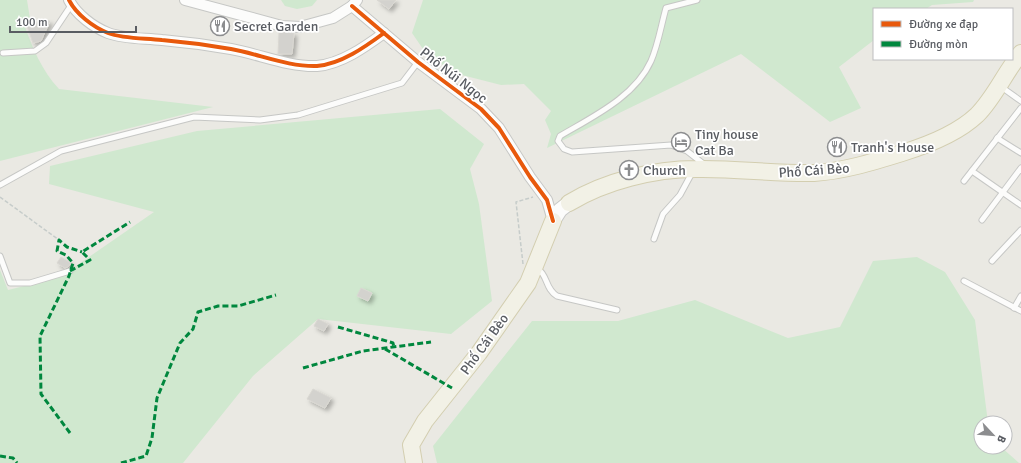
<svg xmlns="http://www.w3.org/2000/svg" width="1021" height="463" font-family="Signika,sans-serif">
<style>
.green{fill:#d0e8cf}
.building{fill:#d3d2ce;stroke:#dad8d2;filter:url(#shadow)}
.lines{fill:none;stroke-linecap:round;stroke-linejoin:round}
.service-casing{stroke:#c6c7c5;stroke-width:7}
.minor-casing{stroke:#c6c7c5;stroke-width:12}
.secondary-casing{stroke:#c7c8c7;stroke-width:16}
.primary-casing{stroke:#d3ceb0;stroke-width:18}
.path{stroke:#c6ccca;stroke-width:1.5;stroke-dasharray:4 2;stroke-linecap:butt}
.service{stroke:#fcfcfb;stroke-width:5}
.minor{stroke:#fcfcfb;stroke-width:10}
.secondary{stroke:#fcfcfb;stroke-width:14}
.primary{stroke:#f2f1e6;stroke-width:16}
.quiet{stroke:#00873e;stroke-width:3;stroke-dasharray:6 3;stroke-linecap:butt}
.cycleway-casing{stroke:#fff;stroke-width:6}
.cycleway{stroke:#e8590c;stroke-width:4}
.labels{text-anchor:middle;stroke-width:3.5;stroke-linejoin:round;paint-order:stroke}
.poi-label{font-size:14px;fill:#595c62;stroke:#fff;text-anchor:start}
.street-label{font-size:14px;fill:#595c62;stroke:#fff}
</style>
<defs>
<filter id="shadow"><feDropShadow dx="3" dy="3" stdDeviation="2" flood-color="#0004"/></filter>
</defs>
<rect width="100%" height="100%" fill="#eae9e3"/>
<g class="green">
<path d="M0 0H27L31 25 24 24C32 47 42 71 59 89L213 107 0 161Z"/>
<polygon points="281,0 317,0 312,6 297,9 285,6"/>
<polygon points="423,0 974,0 973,2 932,5 926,9 874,9 874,40 839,67 861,108 830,122 741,54 547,148 551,134 545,120 551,111 524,84 501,85 454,73 425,52 412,33"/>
<polygon points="440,109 484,144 470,169 479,204 492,301 451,334 318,319 253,376 183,463 0,463 0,270 8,290 60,277 154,212 49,184 50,166 197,131"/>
<polygon points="917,257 945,272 975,320 988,423 981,423 981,447 1001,447 1019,463 437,463 433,446 532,321 618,321 695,300 788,338 840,327 873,261"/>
</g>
<g class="building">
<polygon points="377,0 396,0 389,9"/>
<polygon points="50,21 41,41 33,43 26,23"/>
<polygon points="279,32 294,33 292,54 278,54"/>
<polygon points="61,257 71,263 68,267 65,268 57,263"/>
<polygon points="361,288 372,293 368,301 357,296"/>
<polygon points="318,319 328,324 324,331 314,326"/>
<polygon points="313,389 331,398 325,408 307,399"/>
</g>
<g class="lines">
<g class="service-casing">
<g id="service">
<path d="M697 0 666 8C661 26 658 45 651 61 635 97 592 117 560 136L558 141 564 149 572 152 671 145 687 151 705 165"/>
<polyline points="3,53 35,51 46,43 72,4"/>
<polyline points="1000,86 1021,101"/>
<polyline points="997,138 1021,153"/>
<polyline points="972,171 1021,205"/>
<polyline points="964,181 1021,108"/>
<polyline points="0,185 61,151 194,117 260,120 298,115 402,83 418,62"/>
<polyline points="982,220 1021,168"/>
<polyline points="654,239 663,214 680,195 693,171"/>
<polyline points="0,256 10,283 30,283 70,271"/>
<polyline points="992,261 1021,230"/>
<path d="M537 268C548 275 545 289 557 296L617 310"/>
<polyline points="964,281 1021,311"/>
<polyline points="1014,308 1021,296"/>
</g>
</g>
<g class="minor-casing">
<g id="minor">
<path d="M69 0C76 14 93 27 108 33 124 39 144 38 162 40 185 42 208 45 231 49 259 54 288 67 317 66 341 64 365 47 384 33"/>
<polyline points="185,0 282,26 300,27 333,18 352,6 357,0"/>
<polyline points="352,6 418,62 481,109 499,128 530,177 547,200 553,221"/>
</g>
</g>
<g class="secondary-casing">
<polyline id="secondary" points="553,221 560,210 569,203"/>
</g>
<g class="primary-casing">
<g id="primary">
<path d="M569 203C605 181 654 169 696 169 735 168 774 174 814 173 844 171 873 162 902 153 928 145 958 133 977 115 995 97 1005 72 1021 53"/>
<polyline points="414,463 411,445 425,421 479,353 528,283 553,221"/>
</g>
</g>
<g class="path">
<polyline points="0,197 59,240"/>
<polyline points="523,264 516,202 533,197"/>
</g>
<use href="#service" class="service"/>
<use href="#minor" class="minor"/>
<use href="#secondary" class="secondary"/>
<use href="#primary" class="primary"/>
<g class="quiet">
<polyline points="70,271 90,260 82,252 130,222"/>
<polyline points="338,327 390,342 393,343 394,348"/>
<polyline points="385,349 452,388"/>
<polyline points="303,368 363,351 431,342"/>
<polyline points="70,433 41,394 40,336 69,276 73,263 66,255 57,251 59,240 67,247 82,252"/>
<polyline points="0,456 13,458 17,463"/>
<polyline points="121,463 146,456 152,438 157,398 180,343 193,329 198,312 218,306 238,306 276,295"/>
</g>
<g class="cycleway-casing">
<g id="cycleway">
<path d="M69 0C76 14 93 27 108 33 124 39 144 38 162 40 185 42 208 45 231 49 259 54 288 67 317 66 341 64 365 47 384 33"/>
<polyline points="352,6 418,62 481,109 499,128 530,177 547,200 553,221"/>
</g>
</g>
<use href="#cycleway" class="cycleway"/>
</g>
<defs>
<g id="restaurant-ring" transform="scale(1)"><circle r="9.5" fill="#fff" stroke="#8c8d8f" stroke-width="1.5"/><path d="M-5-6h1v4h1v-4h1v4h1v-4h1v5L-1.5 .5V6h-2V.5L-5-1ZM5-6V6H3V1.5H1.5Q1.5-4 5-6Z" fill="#8c8d8f"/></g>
<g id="hotel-ring" transform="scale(1)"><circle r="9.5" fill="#fff" stroke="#8c8d8f" stroke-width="1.5"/><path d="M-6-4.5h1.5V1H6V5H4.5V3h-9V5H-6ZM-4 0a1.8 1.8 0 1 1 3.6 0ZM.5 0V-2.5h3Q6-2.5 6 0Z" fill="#8c8d8f"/></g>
<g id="church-ring" transform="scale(1)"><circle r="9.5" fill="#fff" stroke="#8c8d8f" stroke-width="1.5"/><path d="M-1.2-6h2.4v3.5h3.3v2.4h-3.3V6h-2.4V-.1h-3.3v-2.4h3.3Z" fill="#8c8d8f"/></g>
</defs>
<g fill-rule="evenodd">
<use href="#restaurant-ring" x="220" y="26"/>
<use href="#hotel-ring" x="681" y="142"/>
<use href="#restaurant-ring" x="837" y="147"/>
<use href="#church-ring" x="629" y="170"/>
</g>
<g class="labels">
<g class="poi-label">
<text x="234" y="31">Secret Garden</text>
<text x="695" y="139">Tiny house<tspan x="695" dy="16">Cat Ba</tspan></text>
<text x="851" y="152">Tranh's House</text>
<text x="643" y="175">Church</text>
</g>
<g class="street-label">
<text transform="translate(454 75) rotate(38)" y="5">Phố Núi Ngọc</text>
<text transform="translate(814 170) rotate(-4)" y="5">Phố Cái Bèo</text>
<text transform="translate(484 344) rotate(-54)" y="5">Phố Cái Bèo</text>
</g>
</g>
<rect x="873" y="8" width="140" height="52" fill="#ffffff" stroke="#bdbec0"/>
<rect x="881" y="21" width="20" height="6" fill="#e8590c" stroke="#bdbec0"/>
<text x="909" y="28" font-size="12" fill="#595c62">Đường xe đạp</text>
<rect x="881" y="41" width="20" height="6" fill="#00873e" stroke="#bdbec0"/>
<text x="909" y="48" font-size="12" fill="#595c62">Đường mòn</text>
<g transform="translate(993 435) rotate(116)"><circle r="19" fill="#ffffff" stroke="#bdbec0"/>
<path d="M0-3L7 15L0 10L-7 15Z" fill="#8c8d8f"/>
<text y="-6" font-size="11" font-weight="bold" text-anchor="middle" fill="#595c62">B</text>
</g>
<path d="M10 26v6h126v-6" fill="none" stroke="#595c62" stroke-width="2"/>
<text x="16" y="26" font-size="12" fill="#595c62" stroke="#ffffff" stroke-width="3" paint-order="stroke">100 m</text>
</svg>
